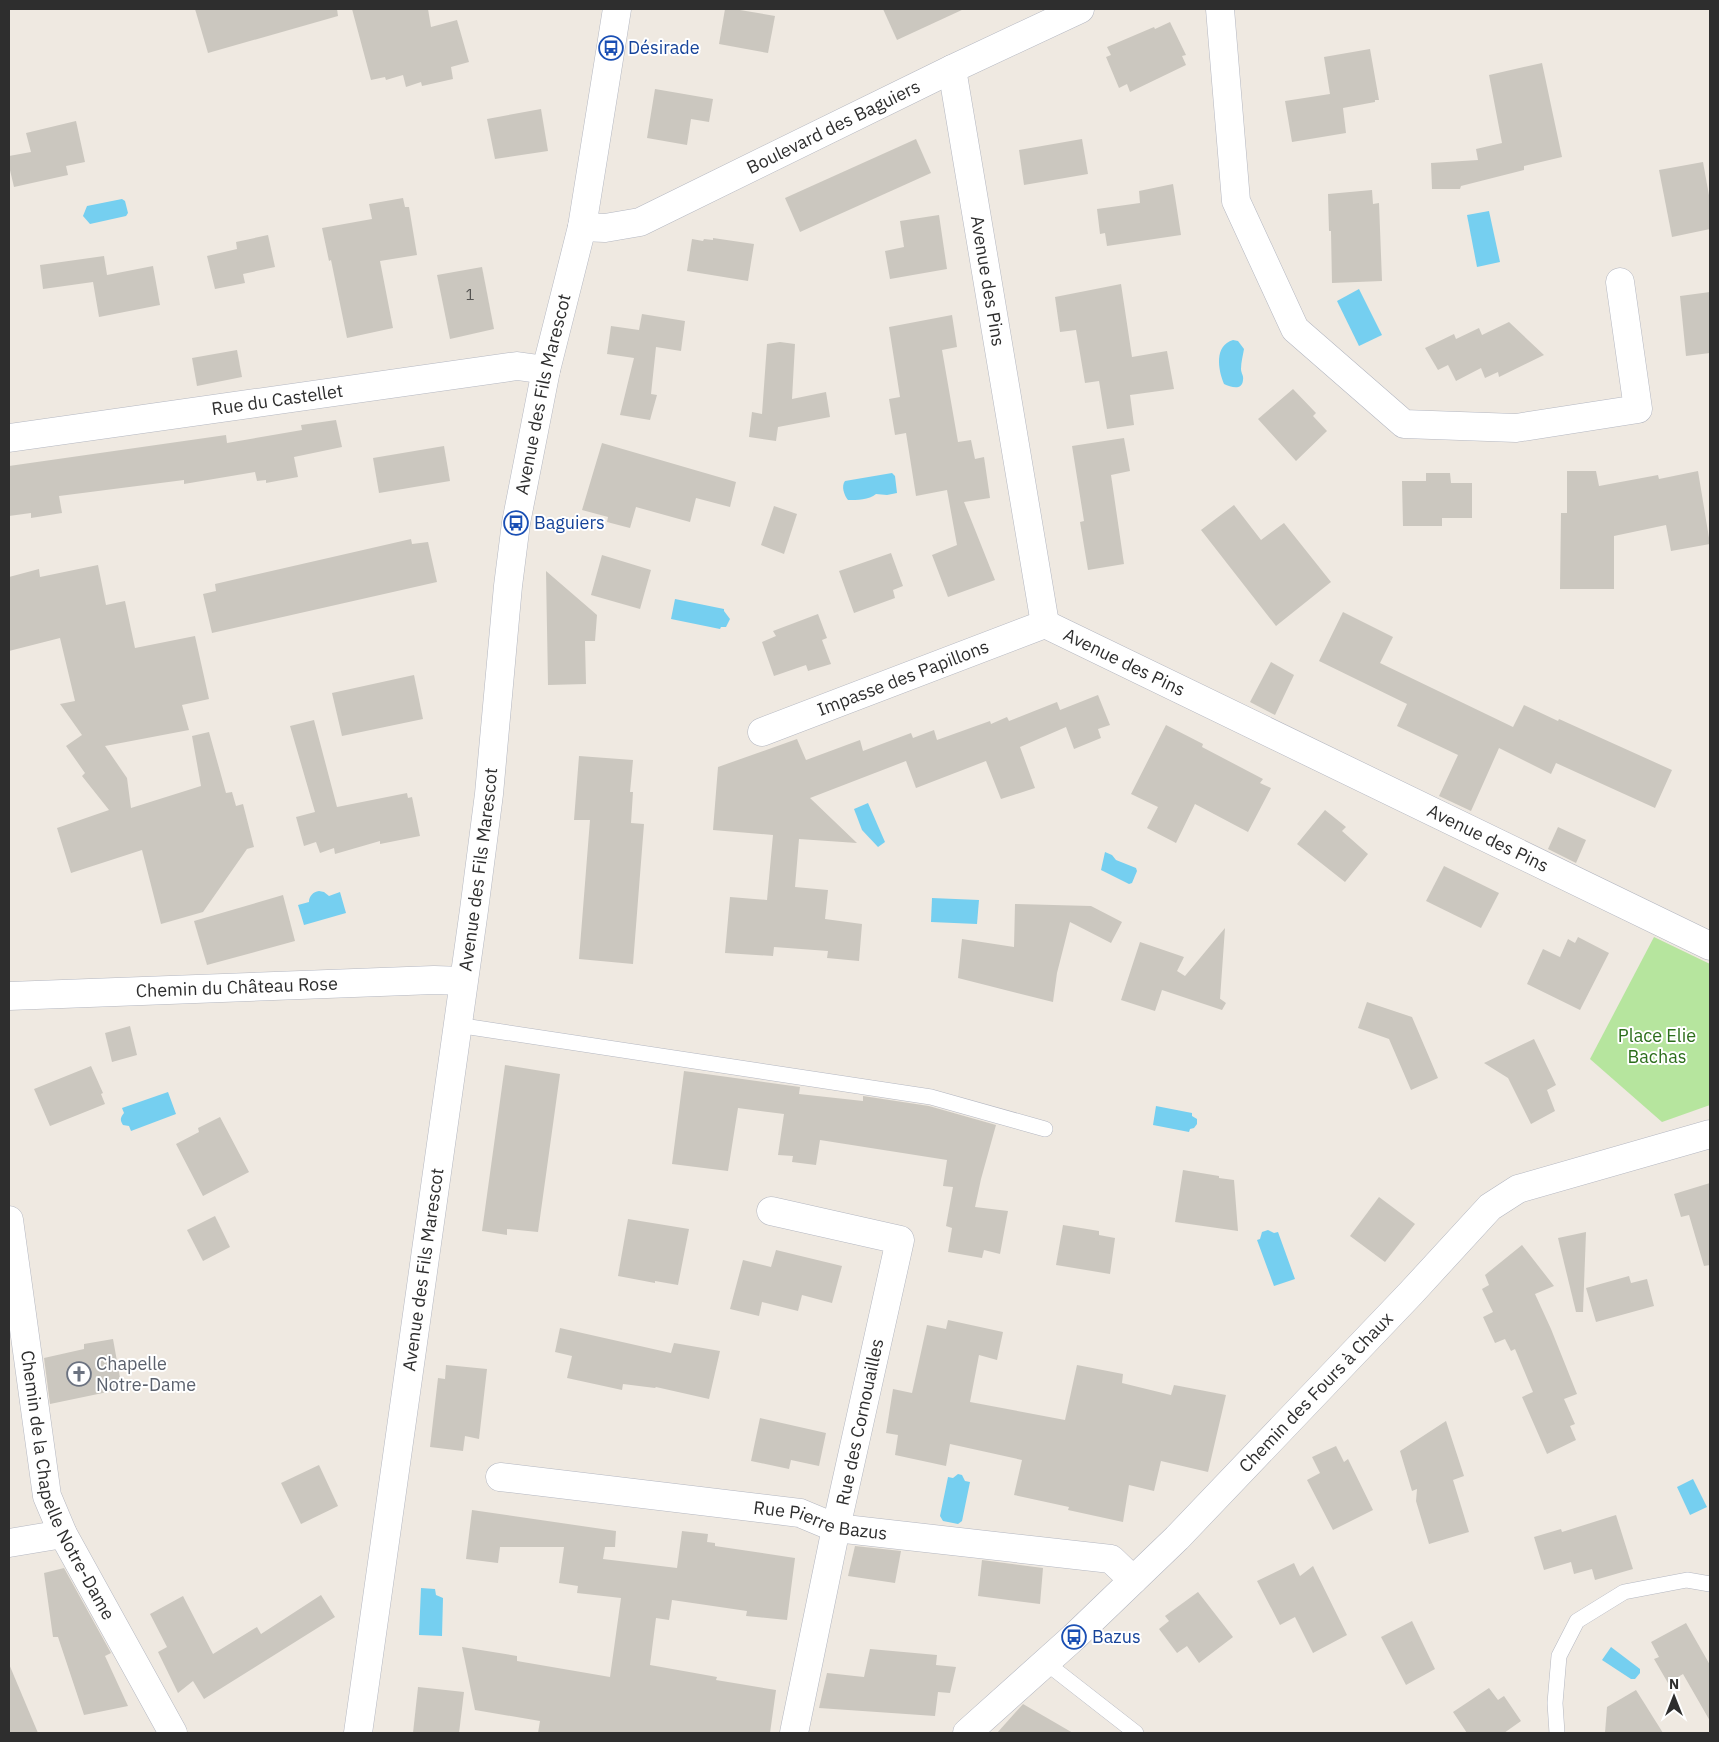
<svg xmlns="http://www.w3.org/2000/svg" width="1719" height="1742" font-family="'IBM Plex Sans',sans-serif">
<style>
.green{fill:#b6e59e}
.water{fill:#75cff0}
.building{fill:#cbc7bf}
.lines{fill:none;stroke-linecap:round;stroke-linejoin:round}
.service-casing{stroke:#b4b7c1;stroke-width:16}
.minor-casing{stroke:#b4b7c1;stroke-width:29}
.tertiary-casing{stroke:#b4b7c1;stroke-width:29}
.service{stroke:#fff;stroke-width:15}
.minor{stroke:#fff;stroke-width:28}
.tertiary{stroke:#fff;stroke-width:28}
.labels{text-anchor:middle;stroke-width:4;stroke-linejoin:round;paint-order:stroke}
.number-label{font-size:15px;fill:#555452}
.transit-label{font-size:18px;fill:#164399;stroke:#fff;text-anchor:start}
.street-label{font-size:18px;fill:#2e2e2e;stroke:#fff}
.park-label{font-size:18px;fill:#2c6e1b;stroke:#fff}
.worship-label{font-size:18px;fill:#5b616d;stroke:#fff;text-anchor:start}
</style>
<rect width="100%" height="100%" fill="#efe9e1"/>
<polygon class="green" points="1654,937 1710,964 1710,1105 1662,1122 1590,1059"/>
<g class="water">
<polygon points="122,199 125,201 128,213 126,216 90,224 83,216 87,206"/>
<polygon points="1489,211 1500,262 1477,267 1467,215"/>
<polygon points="1359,289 1382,335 1359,346 1337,301"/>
<path d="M1233 340 1238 341 1244 349C1243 355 1241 362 1241 369 1241 373 1244 376 1243 380 1242 391 1231 387 1224 384 1218 369 1214 346 1233 340Z"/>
<path d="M892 473 895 476 897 493 887 495 876 494C869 500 857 500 848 500 844 495 841 486 845 481Z"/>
<polygon points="675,599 724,609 724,611 730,619 726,627 721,627 720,629 671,619"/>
<polygon points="868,803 885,842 878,847 862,830 854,809"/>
<polygon points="1105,852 1112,855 1116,860 1136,868 1137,871 1132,883 1129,884 1101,870"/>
<path d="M319 891 324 892 329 896 340 892 346 913 304 925 298 905 309 902C309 896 313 892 319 891Z"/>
<polygon points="932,898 979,900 977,924 931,922"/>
<path d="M168 1092 176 1114 131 1131 129 1126 123 1125C120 1120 120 1118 124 1113L122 1108Z"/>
<polygon points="1156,1106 1192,1113 1192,1116 1197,1119 1197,1124 1194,1128 1190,1129 1189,1132 1153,1125"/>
<polygon points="1268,1230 1274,1233 1278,1232 1295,1279 1274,1286 1257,1240 1260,1239 1262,1232"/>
<polygon points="958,1474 962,1475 965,1481 970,1482 962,1521 958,1524 943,1521 940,1516 948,1477 953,1478"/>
<polygon points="1693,1479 1707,1507 1690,1515 1677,1487"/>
<polygon points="421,1588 435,1589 436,1595 443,1598 442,1636 419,1635"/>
<polygon points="1611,1647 1640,1669 1640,1673 1635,1679 1631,1679 1602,1660"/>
</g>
<g class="building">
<polygon points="195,9 337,9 338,16 208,53"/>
<polygon points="352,9 428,9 431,27 457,20 469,62 451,67 453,79 422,86 421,82 406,87 403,75 386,80 385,77 371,80"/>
<polygon points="725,9 734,9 775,16 768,53 719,44"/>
<polygon points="883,9 964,9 897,40"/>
<polygon points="1170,22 1186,55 1182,56 1186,65 1130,92 1127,84 1119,88 1106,57 1111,55 1107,47 1154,27 1155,29"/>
<polygon points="1370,49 1379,100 1375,100 1375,102 1343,108 1346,133 1292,142 1285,101 1330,94 1324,57"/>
<polygon points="1542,63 1562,157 1524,166 1524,170 1461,186 1460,189 1432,189 1431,163 1478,160 1476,149 1502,143 1489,75"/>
<polygon points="655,89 713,99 709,122 691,119 687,145 647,138"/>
<polygon points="541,109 548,151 495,159 487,119"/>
<polygon points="76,121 85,162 66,166 68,175 14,187 9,166 9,156 31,152 26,133"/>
<polygon points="916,139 931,173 800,232 785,198"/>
<polygon points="1082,139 1088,174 1024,185 1019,150"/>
<polygon points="1703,162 1710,201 1710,229 1672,237 1659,170"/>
<polygon points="1173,184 1181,235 1107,246 1105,233 1100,234 1097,209 1140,203 1139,191"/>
<polygon points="1372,190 1373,204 1379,203 1382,281 1332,283 1331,231 1329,231 1328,194"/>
<polygon points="403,198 405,207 409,207 417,255 380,261 393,328 347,338 331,260 329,261 322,228 372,219 369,204"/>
<polygon points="939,215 947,269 890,279 885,251 904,247 900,221"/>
<polygon points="268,235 275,267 243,274 245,283 215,289 207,256 237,249 236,242"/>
<polygon points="713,238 754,244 748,281 687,271 692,239 703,241 704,239 713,240"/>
<polygon points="104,256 107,275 153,266 160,305 99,317 93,282 43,289 40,265"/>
<polygon points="482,267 494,329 450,339 437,275"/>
<polygon points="1121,284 1132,357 1167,351 1174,389 1130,395 1134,425 1107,429 1099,381 1085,383 1076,330 1060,332 1055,297"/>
<polygon points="1710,292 1710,353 1686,356 1680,296"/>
<polygon points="642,314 685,321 681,351 656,347 651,394 657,395 650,420 620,415 634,358 607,354 611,326 639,330"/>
<polygon points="952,315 957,347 942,350 958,442 971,440 975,459 984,457 990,498 964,502 995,580 948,597 932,555 957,545 947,490 916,496 906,433 895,435 889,399 900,397 889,327"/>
<polygon points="1509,322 1544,355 1499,377 1498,372 1485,378 1481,368 1456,381 1448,365 1438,370 1425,348 1454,334 1456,339 1479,328 1482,335"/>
<polygon points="780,342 795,344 792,399 826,392 830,417 778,427 776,441 749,437 752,412 762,414 767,344"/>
<polygon points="237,350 242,377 197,386 192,358"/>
<polygon points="1293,389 1316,413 1313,416 1327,431 1296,461 1258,419"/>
<polygon points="336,420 342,447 294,457 298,477 266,483 266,480 257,481 255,472 184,484 184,480 59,496 62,513 31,518 31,513 9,516 9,466 226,435 227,443 302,430 301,425"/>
<polygon points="1124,438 1130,471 1111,475 1124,564 1088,570 1080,522 1084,521 1072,446"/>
<polygon points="602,443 736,482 730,507 696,498 690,522 636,507 630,528 607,522 608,517 582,510"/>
<polygon points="444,446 450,481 379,493 373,458"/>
<polygon points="1567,471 1596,471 1599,486 1658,475 1659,479 1698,471 1710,544 1671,551 1666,525 1614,536 1614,589 1560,589 1561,513 1567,513"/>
<polygon points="1426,473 1450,473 1451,483 1472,483 1472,518 1442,518 1442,526 1403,526 1402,481 1426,481"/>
<polygon points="1234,505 1261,540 1284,523 1331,582 1276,626 1201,530"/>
<polygon points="774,506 797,514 784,554 761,545"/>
<polygon points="411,539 412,544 428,542 437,582 212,633 203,594 216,591 215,584"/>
<polygon points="891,553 903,586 893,590 895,598 854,613 839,571"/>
<polygon points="602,555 651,570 640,609 591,595"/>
<polygon points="98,565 106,605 125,601 135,648 195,636 209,699 182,705 189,730 105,746 127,778 131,808 201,786 192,736 209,732 226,793 232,792 236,806 243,804 254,847 247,849 203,912 161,924 142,850 71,873 57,828 109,810 82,776 85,773 66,746 82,735 60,704 75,701 60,638 9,651 9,577 39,569 40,577"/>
<polygon points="546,571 597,615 595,641 585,641 586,684 548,685"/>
<polygon points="1343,612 1393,637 1380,663 1513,727 1524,705 1558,721 1559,719 1672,770 1655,808 1556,763 1551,774 1499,748 1471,811 1439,796 1458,755 1397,726 1407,704 1319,661"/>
<polygon points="818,614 827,638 822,640 831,664 808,671 806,665 774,676 762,642 776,636 773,631"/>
<polygon points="1271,662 1294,675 1275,715 1250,702"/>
<polygon points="414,675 423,719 342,736 332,693"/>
<polygon points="1098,695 1110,725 1098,729 1101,738 1074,749 1066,727 1020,747 1035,788 1001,799 986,761 916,788 906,761 810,798 857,843 799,839 795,887 828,890 825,919 862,924 859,961 827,958 828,951 774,947 773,956 725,953 730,897 767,900 773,835 713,830 718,767 797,739 806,760 860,740 863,751 911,733 913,738 934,730 937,740 990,721 991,724 1007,717 1009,721 1057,702 1060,710"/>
<polygon points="314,720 337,807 407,793 408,798 412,797 420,836 380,844 380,841 335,854 334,848 320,853 316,842 304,846 296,817 315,812 290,726"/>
<polygon points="1166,725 1203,744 1202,747 1263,779 1260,783 1271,788 1248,832 1195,804 1176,843 1147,828 1158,807 1131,794"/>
<polygon points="579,756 633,760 630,792 633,792 631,823 644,824 633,964 579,959 590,820 574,820"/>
<polygon points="1325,810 1346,827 1342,831 1368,854 1345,882 1297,844"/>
<polygon points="1558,827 1586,840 1576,863 1548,849"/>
<polygon points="1444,866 1499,893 1481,928 1426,901"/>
<polygon points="283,895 295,941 207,965 194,921"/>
<polygon points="1015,904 1091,906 1122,922 1111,943 1070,922 1057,973 1053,1002 958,978 962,939 1014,947"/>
<polygon points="1225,928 1220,999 1219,998 1226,1003 1222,1010 1162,990 1155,1011 1121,1000 1140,942 1184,957 1177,971 1185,976"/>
<polygon points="1578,937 1609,953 1580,1010 1527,984 1543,949 1560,957 1568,939 1575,943"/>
<polygon points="1367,1002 1412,1017 1438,1078 1411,1090 1389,1039 1358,1028"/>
<polygon points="130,1026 137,1055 112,1062 105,1033"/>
<polygon points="1534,1039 1556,1085 1547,1090 1555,1111 1531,1124 1508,1078 1484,1063"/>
<polygon points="505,1065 560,1074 538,1232 507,1229 507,1235 482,1231"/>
<polygon points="91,1066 103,1093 101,1094 105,1104 50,1126 34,1089"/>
<polygon points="684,1071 800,1087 799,1094 863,1101 863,1096 929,1106 996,1125 981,1179 975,1207 1008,1211 1000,1254 984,1250 982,1258 948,1252 952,1228 946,1226 953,1187 943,1186 947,1160 820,1140 816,1165 792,1162 793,1156 778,1155 784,1114 738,1108 728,1171 672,1164"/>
<polygon points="220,1117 249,1172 203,1196 176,1144 199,1132 198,1128"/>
<polygon points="1183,1170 1219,1176 1219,1178 1234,1180 1238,1231 1175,1222"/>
<polygon points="1710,1183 1710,1265 1704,1266 1689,1215 1681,1217 1674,1194"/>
<polygon points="1379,1197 1415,1224 1385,1262 1350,1236"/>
<polygon points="215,1216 230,1247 203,1261 187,1230"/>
<polygon points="628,1219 689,1229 678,1285 655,1281 655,1283 618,1276"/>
<polygon points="1063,1225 1099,1231 1099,1235 1115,1238 1110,1274 1056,1265"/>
<polygon points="1586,1232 1583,1312 1576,1312 1558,1238"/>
<polygon points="1522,1245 1554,1286 1535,1294 1551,1329 1577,1394 1564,1399 1575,1424 1570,1426 1576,1440 1547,1454 1522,1397 1533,1392 1515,1349 1511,1351 1505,1339 1495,1343 1483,1317 1493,1312 1482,1289 1489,1285 1485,1275"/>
<polygon points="776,1250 842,1266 832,1303 802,1295 798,1311 762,1302 759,1316 730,1309 743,1260 771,1267"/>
<polygon points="1629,1276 1631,1283 1647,1279 1654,1306 1596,1322 1586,1288"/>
<polygon points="948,1320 1003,1332 997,1360 979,1355 970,1402 1065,1420 1077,1365 1123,1374 1122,1383 1171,1395 1174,1385 1226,1395 1208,1472 1161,1461 1154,1491 1129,1485 1123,1522 1068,1510 1069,1507 1014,1495 1022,1460 950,1444 946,1466 895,1455 898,1435 886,1433 893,1389 912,1393 927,1325 946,1329"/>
<polygon points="560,1328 671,1353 674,1343 720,1351 709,1399 656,1387 655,1388 623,1384 622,1390 567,1378 572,1356 555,1352"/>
<polygon points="113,1339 122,1389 50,1404 44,1358 84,1349 84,1344"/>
<polygon points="446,1365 487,1369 479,1439 465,1436 463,1451 430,1447 438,1378 445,1379"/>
<polygon points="760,1418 826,1433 819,1466 791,1460 789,1469 751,1461"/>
<polygon points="1446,1421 1464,1476 1453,1480 1469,1532 1429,1544 1416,1501 1417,1489 1412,1491 1400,1451"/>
<polygon points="1336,1446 1344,1462 1348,1459 1373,1510 1333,1530 1307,1480 1320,1473 1312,1457"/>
<polygon points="319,1465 338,1506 301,1524 281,1483"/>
<polygon points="472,1510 616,1531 615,1547 605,1547 603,1559 677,1568 682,1531 708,1534 707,1542 715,1543 715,1546 795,1558 787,1620 746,1616 747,1611 672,1600 669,1620 656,1618 650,1665 717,1677 716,1680 776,1690 770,1733 538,1733 540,1721 475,1710 462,1647 517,1656 517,1661 610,1677 621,1598 577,1593 578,1586 559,1583 564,1547 500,1547 498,1563 466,1559"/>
<polygon points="1616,1515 1633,1569 1595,1580 1592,1569 1574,1574 1571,1562 1544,1570 1534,1537 1561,1529 1562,1532"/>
<polygon points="855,1546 901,1551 895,1583 848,1576"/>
<polygon points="982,1560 1043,1568 1040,1604 978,1596"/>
<polygon points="1294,1563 1300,1576 1313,1566 1347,1635 1313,1653 1295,1617 1280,1625 1257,1581"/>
<polygon points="64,1568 111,1653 105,1656 128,1706 84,1715 58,1637 53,1637 44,1573"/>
<polygon points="1198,1592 1233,1637 1199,1663 1187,1646 1177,1653 1159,1629 1169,1621 1165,1616"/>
<polygon points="321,1595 335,1617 204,1699 193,1681 178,1693 158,1652 167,1647 150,1614 183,1596 213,1654 257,1627 261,1634"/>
<polygon points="1412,1621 1435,1669 1406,1685 1381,1637"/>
<polygon points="1686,1623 1710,1665 1710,1721 1683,1674 1668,1683 1654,1659 1659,1657 1651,1642"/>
<polygon points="870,1649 937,1655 936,1665 956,1667 950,1693 938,1692 935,1716 819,1708 827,1673 864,1677"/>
<polygon points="9,1664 38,1733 9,1733"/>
<polygon points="418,1687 464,1692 459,1733 413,1733"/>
<polygon points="1489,1688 1498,1700 1504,1696 1521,1721 1504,1733 1467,1733 1453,1712"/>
<polygon points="1636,1690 1663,1733 1605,1733 1607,1707"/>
<polygon points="1023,1704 1073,1733 997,1733"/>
</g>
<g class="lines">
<g class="service-casing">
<g id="service">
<polyline points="457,1025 931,1097 1045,1129"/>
<polyline points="1045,1662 1136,1733"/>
<polyline points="1557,1733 1555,1703 1559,1656 1577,1621 1624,1592 1687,1580 1710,1584"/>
</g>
</g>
<g class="minor-casing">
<g id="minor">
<polyline points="1220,9 1236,201 1295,329 1404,424 1516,428 1638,409 1620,282"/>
<path id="s1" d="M952 69 1045 624"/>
<path id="s2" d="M582 227 605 228 640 222 952 69 1080 9"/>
<path id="s3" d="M9 438 517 366 546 370"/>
<path id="s4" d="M1045 624 1710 946"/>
<path id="s5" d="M762 732 1045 624"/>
<path id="s6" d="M9 996 434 980 463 981"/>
<polyline points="771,1211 900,1240 836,1528 794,1733"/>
<path id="s7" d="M9 1220 47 1496 63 1534 173 1733"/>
<path id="s8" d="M500 1477 800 1513 836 1528 1111 1559 1133 1580"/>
<polyline points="9,1543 63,1534"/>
</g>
</g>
<g class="tertiary-casing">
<g id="tertiary">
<path id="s9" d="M358 1733 474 910 489 794 508 586 516 523 546 370 582 227 617 9"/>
<path id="s10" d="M967 1733 1074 1637 1177 1538 1411 1293 1490 1207 1518 1189 1710 1134"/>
</g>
</g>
<use href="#service" class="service"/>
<use href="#minor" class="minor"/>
<use href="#tertiary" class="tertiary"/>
</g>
<defs>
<g id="bus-ring" transform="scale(1.25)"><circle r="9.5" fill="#fff" stroke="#1a4fb4" stroke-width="1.5"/><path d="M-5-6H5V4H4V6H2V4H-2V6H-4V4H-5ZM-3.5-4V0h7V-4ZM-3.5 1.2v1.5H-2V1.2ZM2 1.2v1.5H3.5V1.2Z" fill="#1a4fb4"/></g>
<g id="church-ring" transform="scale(1.25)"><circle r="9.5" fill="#fff" stroke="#6b7280" stroke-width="1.5"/><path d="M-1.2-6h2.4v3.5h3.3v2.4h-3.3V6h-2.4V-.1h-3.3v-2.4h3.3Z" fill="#6b7280"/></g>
</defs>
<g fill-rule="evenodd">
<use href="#bus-ring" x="611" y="48"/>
<use href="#bus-ring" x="516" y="523"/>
<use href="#church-ring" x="79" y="1374"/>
<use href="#bus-ring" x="1074" y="1637"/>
</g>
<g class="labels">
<g class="number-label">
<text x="470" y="300">1</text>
</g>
<g class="transit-label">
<text x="628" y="54">Désirade</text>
<text x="534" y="529">Baguiers</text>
<text x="1092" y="1643">Bazus</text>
</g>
<g class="street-label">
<text dy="6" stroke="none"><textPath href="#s2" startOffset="274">Boulevard des Baguiers</textPath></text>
<text dy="6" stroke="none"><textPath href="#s1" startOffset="215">Avenue des Pins</textPath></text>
<text dy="6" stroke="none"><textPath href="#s9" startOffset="1352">Avenue des Fils Marescot</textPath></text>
<text dy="6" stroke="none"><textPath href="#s3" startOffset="271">Rue du Castellet</textPath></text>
<text dy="6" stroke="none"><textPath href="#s4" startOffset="88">Avenue des Pins</textPath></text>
<text dy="6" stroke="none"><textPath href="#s5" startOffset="151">Impasse des Papillons</textPath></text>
<text dy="6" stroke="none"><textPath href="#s4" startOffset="492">Avenue des Pins</textPath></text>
<text dy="6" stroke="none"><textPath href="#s9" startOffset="872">Avenue des Fils Marescot</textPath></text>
<text dy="6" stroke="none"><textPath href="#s6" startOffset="228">Chemin du Château Rose</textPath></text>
<text dy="6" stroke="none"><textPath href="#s9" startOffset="468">Avenue des Fils Marescot</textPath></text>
<text dy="6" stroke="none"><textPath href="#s10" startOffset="488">Chemin des Fours à Chaux</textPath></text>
<text transform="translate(860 1422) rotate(-78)" y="6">Rue des Cornouailles</text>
<text dy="6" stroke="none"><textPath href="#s7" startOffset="274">Chemin de la Chapelle Notre-Dame</textPath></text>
<text dy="6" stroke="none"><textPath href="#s8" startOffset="324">Rue Pierre Bazus</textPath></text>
</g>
<g class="park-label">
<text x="1657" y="1042">Place Elie<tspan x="1657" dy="21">Bachas</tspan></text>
</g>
<g class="worship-label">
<text x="96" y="1370">Chapelle<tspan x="96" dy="21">Notre-Dame</tspan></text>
</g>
</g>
<rect width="1719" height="1742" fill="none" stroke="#2e2e2e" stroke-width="20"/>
<g transform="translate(1674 1697)" stroke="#ffffff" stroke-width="4" paint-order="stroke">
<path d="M0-4L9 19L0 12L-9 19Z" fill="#2e2e2e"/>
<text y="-8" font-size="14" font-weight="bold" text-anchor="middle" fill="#2e2e2e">N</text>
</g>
</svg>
